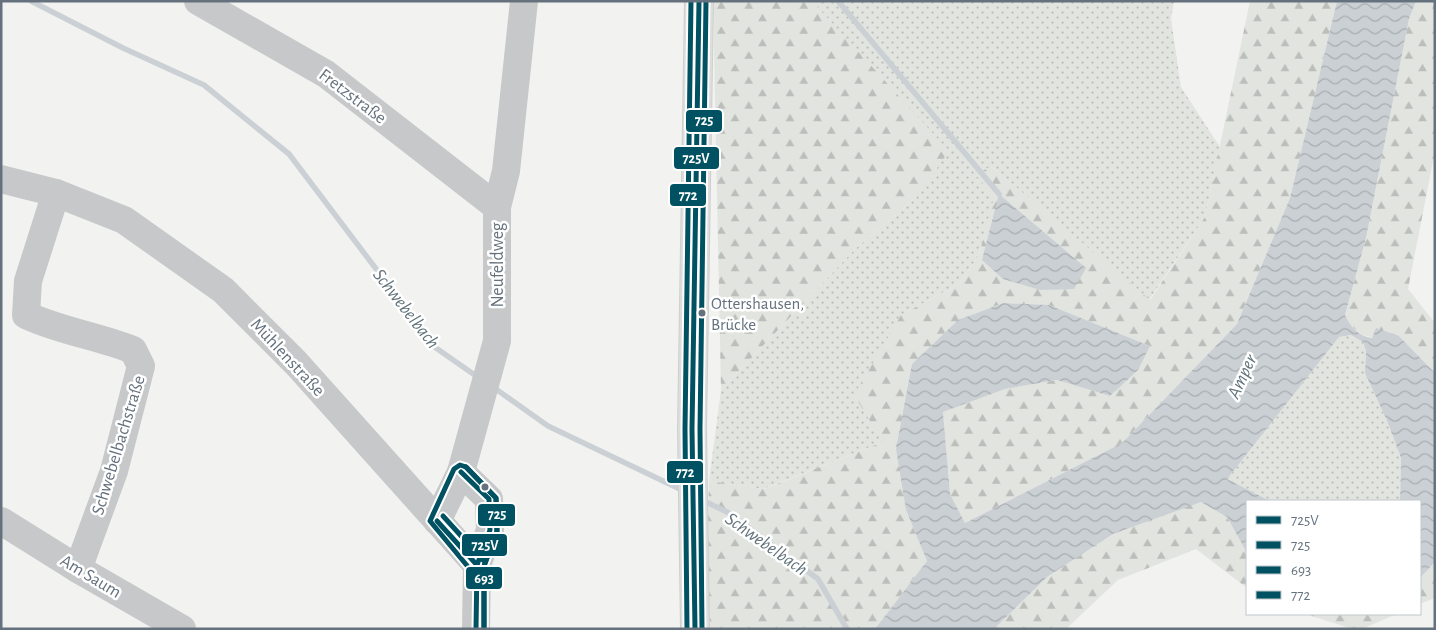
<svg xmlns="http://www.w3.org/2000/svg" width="1436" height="630" font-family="'Alegreya Sans',sans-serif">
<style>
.grass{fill:url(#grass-dots)}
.forest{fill:url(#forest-firs)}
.water{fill:url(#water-waves)}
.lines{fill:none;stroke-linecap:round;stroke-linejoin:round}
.stream{stroke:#cad0d4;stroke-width:5.5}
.major-casing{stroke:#cecfcf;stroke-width:30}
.minor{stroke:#c7c8c9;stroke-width:28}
.major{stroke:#ddd;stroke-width:28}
.bus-1-casing{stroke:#fff;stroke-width:9}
.bus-2-casing{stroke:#fff;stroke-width:9}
.bus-3-casing{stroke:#fff;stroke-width:9}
.bus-4-casing{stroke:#fff;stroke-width:9}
.bus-1{stroke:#005262;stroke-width:5}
.bus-2{stroke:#005262;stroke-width:5}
.bus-3{stroke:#005262;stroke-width:5}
.bus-4{stroke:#005262;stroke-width:5}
.bus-dot{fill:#65727e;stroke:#fff;stroke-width:2}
.labels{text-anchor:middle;stroke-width:5;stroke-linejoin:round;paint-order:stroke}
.bus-label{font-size:17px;fill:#65727e;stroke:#fff;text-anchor:start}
.street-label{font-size:18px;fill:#65727e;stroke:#fff}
.water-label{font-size:19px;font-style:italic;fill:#61737b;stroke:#fff}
.line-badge{stroke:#fff;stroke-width:2}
.badge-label{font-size:14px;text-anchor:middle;font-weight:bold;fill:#fff}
</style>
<defs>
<pattern id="grass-dots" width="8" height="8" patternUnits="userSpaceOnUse" patternTransform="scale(1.25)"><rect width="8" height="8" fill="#e2e5df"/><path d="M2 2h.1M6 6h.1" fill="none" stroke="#bbbeba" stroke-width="1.8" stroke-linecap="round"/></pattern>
<pattern id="forest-firs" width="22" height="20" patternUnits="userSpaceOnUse" patternTransform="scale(1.25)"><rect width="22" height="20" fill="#e2e5df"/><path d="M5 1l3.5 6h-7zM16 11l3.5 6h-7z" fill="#bbbeba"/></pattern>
<pattern id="water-waves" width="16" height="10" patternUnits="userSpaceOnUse" patternTransform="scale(1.25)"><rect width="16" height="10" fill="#cad0d4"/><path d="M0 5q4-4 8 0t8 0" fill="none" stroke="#a8adb1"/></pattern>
</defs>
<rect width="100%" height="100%" fill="#f2f2f1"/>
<g class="grass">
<polygon points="812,1 1174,1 1171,19 1181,87 1220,147 1205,217 1149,300 991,166 995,197 979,255 959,284 901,315 883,442 763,489 709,481 721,390 856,248 916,198"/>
<polygon points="1351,335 1363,342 1366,351 1365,373 1388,423 1401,458 1400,501 1270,501 1226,479 1339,337"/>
</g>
<g class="forest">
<polygon points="713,1 812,1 949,151 916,198 856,248 721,390"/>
<polygon points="1250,1 1337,1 1290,198 1237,324 1122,443 965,523 950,494 943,412 1005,389 1057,380 1111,396 1150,346 1049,305 1003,303 958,320 912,364 906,510 927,561 875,629 705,629 709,481 764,489 883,442 854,395 901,315 959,284 979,255 994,197 976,175 991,166 1150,300 1205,217"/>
<path d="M1416 1H1435V151L1408 289 1435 323V373L1399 336C1373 338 1359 342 1345 315L1366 238 1409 19Z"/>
<polygon points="1201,501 1227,517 1247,553 1247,588 1196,549 1118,580 1066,629 994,629 1047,577 1113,534"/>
<polygon points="1435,562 1435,598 1420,604 1420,578"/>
<polygon points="1306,614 1397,614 1362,629 1352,629"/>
</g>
<g class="water">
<path d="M1337 1H1416L1409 19 1366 238 1345 315C1351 327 1358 336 1372 338L1376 328 1399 336 1435 373V562L1420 578V501H1400L1401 458 1388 423 1365 373 1366 351 1363 342 1351 335 1339 337 1227 479 1270 501H1247V553L1227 517 1201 502 1113 534 1047 577 994 629H875L927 561 906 510 896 449 912 364 958 320 1003 303 1049 305 1150 346 1138 370 1110 396 1057 380 1005 389 943 412 950 494 965 523 1122 443 1237 324 1290 198Z"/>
<polygon points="999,194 1086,268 1074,289 1040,290 1003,279 982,260"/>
</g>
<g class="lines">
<g class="stream">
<polyline points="31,1 123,48 204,85 289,154 436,348 479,378"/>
<polyline points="838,1 999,194"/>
<polyline points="493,387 548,426 684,491"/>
<polyline points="702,500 727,512 818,579 847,629"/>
</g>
<g class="major-casing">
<polyline id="major" points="695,629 692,429 699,1"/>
</g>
<g class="minor">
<polyline points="198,1 326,74 497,207"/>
<polyline points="1,179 56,193 124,220 223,290 296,363 477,565"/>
<path d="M56 193 28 281 26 315C60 331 98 336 133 350L141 366 114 471 78 569"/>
<polyline points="461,472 489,499 490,530 477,565 476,629"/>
<polyline points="1,521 78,569 182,629"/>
<polyline points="437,521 461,472 497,341 497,207 506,171 524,1"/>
</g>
<use href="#major" class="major"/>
<g class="bus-1-casing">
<g id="bus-1">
<polyline points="461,472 489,499 490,530 477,565 476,629"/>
<polyline points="437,521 477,565"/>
<polyline points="695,629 692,429 699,1"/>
</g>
</g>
<g class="bus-2-casing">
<g id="bus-2">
<polyline points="469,568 430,521 454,469 460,465 466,467 496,498 497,531 484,566 484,629"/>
<polyline points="702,629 700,429 706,1"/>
</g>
</g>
<g class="bus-3-casing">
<g id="bus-3">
<polyline points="466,467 496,498 497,531 484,566 484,629"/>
<polyline points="443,516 483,560"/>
</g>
</g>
<g class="bus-4-casing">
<polyline id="bus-4" points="687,629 685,429 691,1"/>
</g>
<use href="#bus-1" class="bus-1"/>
<use href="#bus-2" class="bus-2"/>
<use href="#bus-3" class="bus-3"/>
<use href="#bus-4" class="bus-4"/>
</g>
<g class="bus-dot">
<circle cx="702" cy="313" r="4.5"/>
<circle cx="485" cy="487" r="4.5"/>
</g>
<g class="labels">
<g class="bus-label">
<text x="711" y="309">Ottershausen,<tspan x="711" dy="21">Brücke</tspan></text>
</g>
<g class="street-label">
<text transform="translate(353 96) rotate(37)" y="6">Fretzstraße</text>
<text transform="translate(497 265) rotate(-90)" y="6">Neufeldweg</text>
<text transform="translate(288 357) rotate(47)" y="6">Mühlenstraße</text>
<text transform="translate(118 445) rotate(-73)" y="6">Schwebelbachstraße</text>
<text transform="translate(91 576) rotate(31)" y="6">Am Saum</text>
</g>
<g class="water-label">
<text transform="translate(407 308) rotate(52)" y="7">Schwebelbach</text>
<text transform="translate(1241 376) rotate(-65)" y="7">Amper</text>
<text transform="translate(767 543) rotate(35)" y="7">Schwebelbach</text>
</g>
</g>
<g class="line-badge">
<rect x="685" y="109" width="38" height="24" rx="5" fill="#005262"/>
<rect x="673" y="146" width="47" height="24" rx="5" fill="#005262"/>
<rect x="669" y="183" width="38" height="24" rx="5" fill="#005262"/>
<rect x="666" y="460" width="38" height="24" rx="5" fill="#005262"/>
<rect x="477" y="503" width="39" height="24" rx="5" fill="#005262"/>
<rect x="461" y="533" width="47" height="24" rx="5" fill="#005262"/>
<rect x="465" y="566" width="38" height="24" rx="5" fill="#005262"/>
</g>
<g class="badge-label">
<text x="704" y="125">725</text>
<text x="696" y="163">725V</text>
<text x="688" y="200">772</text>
<text x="685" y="477">772</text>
<text x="497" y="519">725</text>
<text x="485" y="550">725V</text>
<text x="484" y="583">693</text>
</g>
<rect width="1436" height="630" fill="none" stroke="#65727e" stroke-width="5"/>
<rect x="1246" y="500" width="175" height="115" fill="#ffffff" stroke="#c1c7cb"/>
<rect x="1256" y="516" width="25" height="8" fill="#005262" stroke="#c1c7cb"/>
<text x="1291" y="525" font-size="15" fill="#65727e">725V</text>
<rect x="1256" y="541" width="25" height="8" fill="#005262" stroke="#c1c7cb"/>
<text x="1291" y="550" font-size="15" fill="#65727e">725</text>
<rect x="1256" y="566" width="25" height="8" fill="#005262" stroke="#c1c7cb"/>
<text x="1291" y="575" font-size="15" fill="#65727e">693</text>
<rect x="1256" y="591" width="25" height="8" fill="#005262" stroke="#c1c7cb"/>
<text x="1291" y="600" font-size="15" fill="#65727e">772</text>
</svg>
